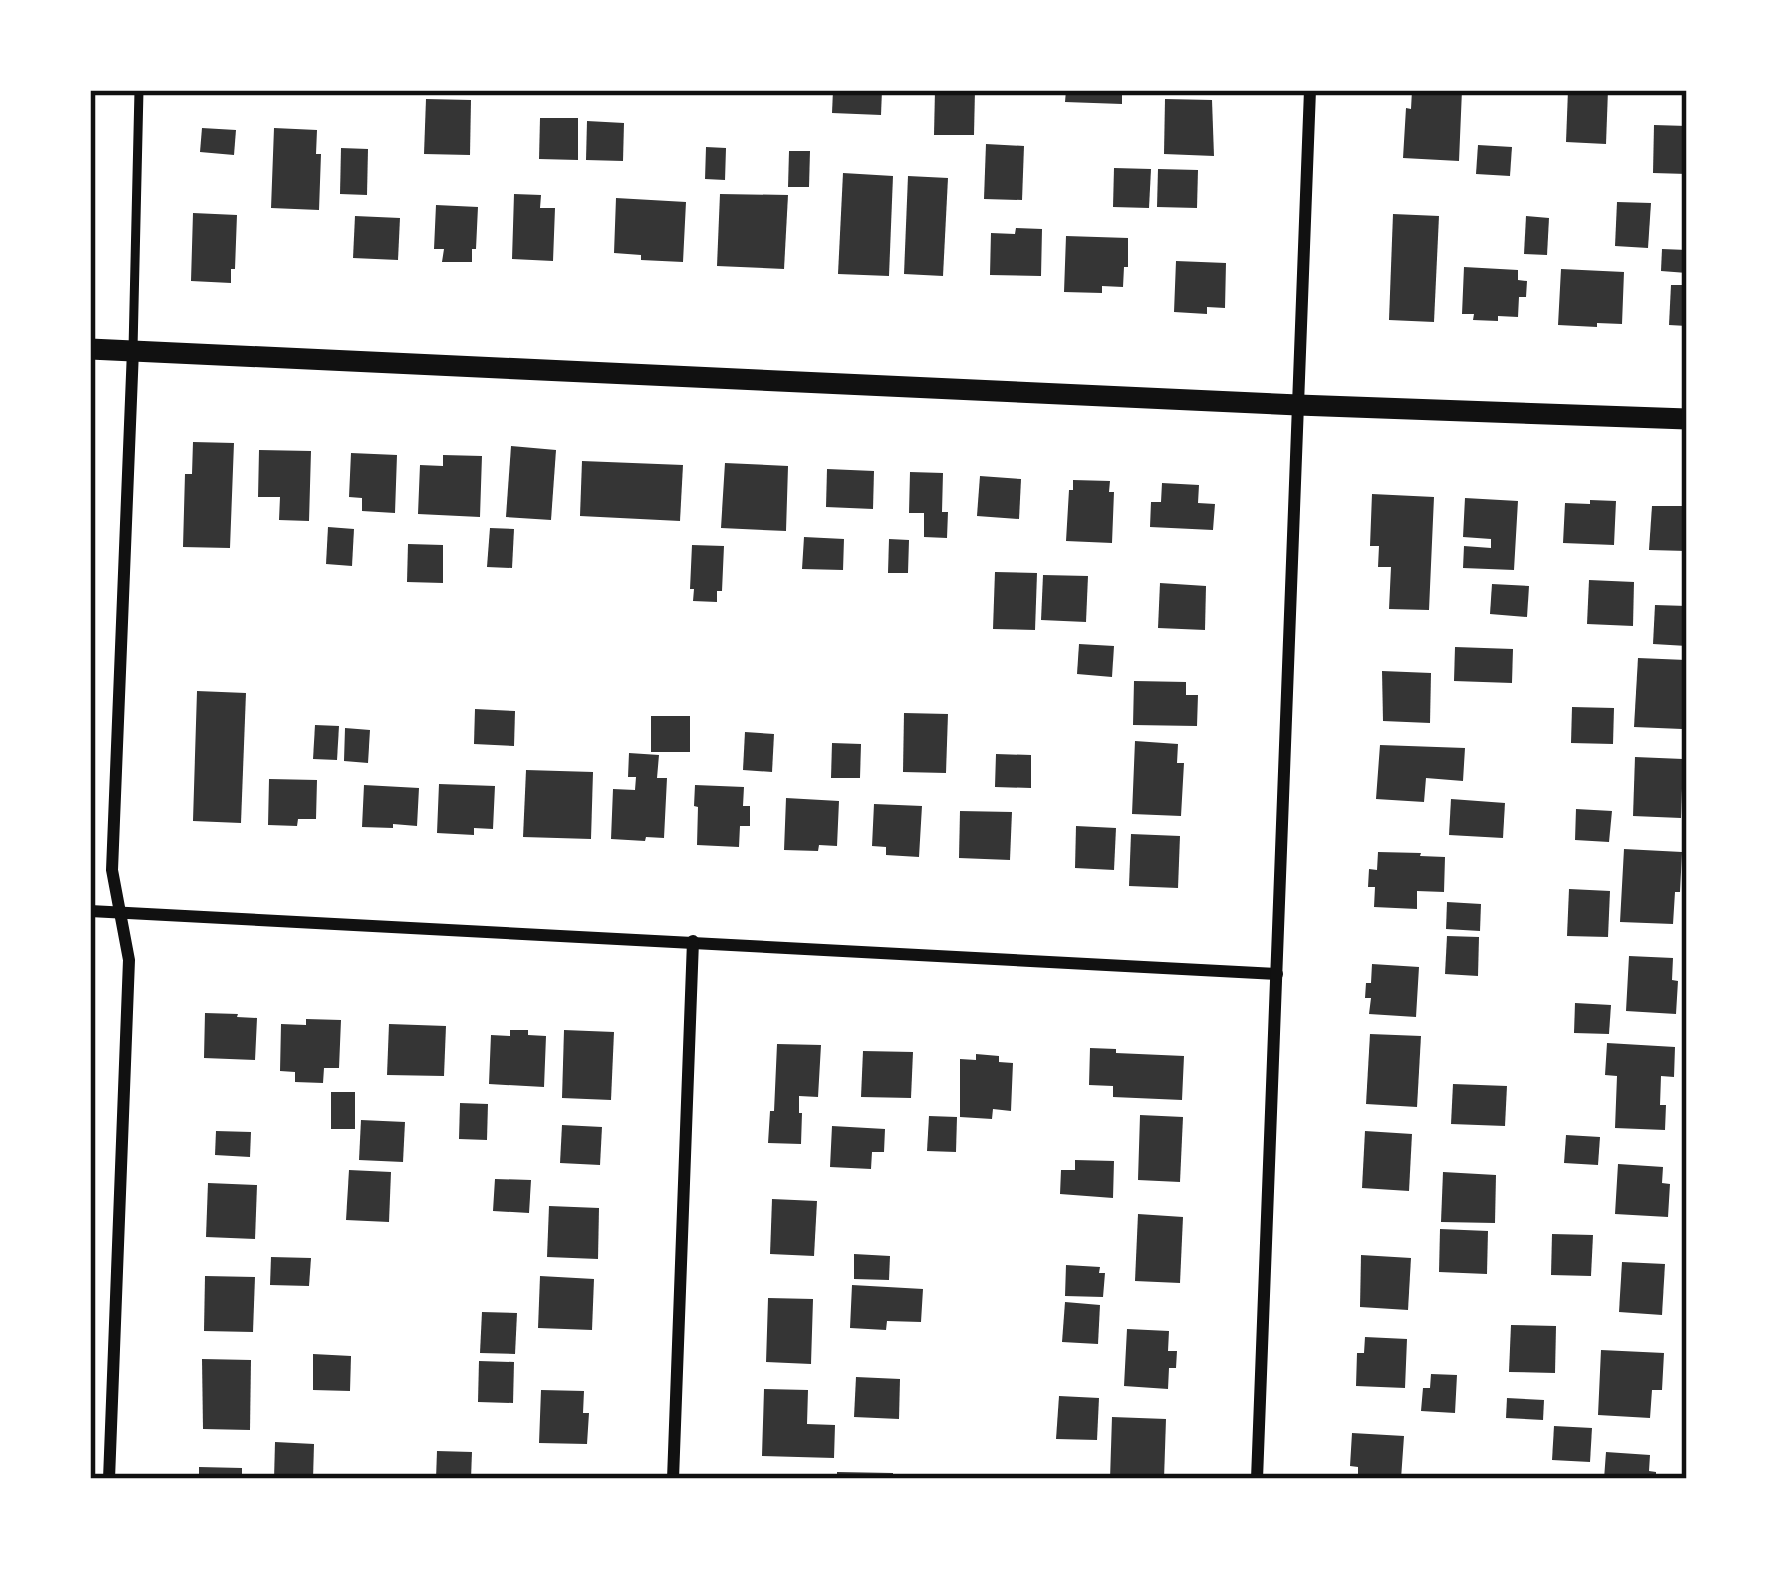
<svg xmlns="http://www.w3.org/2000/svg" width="1777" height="1569" font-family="'Fira Sans',sans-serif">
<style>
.building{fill:#353535}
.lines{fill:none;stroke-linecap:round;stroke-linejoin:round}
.service{stroke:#111;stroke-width:9}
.minor{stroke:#111;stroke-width:12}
.tertiary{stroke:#111;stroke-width:21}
.neatline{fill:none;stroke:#111;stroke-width:4.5}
</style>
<rect width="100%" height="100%" fill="#fff"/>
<g class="building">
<polygon points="833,90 882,90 881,115 832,113"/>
<polygon points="935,90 975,90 974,135 934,135"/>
<polygon points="1066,90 1122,90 1122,104 1065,102"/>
<polygon points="1412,90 1462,90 1459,161 1403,158 1406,108 1411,109"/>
<polygon points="1568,90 1608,90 1606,144 1566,142"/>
<polygon points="426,99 471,100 470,155 424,154"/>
<polygon points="1165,99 1212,100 1214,156 1164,154"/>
<polygon points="540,118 578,118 578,160 539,159"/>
<polygon points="587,121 624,123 623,161 586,160"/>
<polygon points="1654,125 1687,126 1687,174 1653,173"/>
<polygon points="202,128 236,130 234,155 200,152"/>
<polygon points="274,128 317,130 316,154 321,154 319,210 271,208"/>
<polygon points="986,144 1024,146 1022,200 984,199"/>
<polygon points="1478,145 1512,147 1510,176 1476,174"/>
<polygon points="706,147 726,148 725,180 705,179"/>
<polygon points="341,148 368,149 367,195 340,194"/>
<polygon points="789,151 810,151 809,187 788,187"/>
<polygon points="1114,168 1151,169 1149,208 1113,207"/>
<polygon points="1158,169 1198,170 1197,208 1157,207"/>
<polygon points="843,173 893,176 889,276 838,274"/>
<polygon points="908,176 948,178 943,276 904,274"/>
<polygon points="514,194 541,195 540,208 555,208 553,261 512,259"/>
<polygon points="720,194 788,195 784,269 717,266"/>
<polygon points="616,198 686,202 683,262 641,260 641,255 614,253"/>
<polygon points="1617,202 1651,203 1648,248 1615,246"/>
<polygon points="436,205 478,207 476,249 472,249 472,262 442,262 444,249 434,249"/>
<polygon points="193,213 237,215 235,269 231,269 231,283 191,281"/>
<polygon points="1393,214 1439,216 1434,322 1389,320"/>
<polygon points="355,216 400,218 398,260 353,258"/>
<polygon points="1526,216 1549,218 1547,255 1524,254"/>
<polygon points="1016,228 1042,229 1041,276 990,275 991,233 1015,234"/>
<polygon points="1066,236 1128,238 1128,267 1124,267 1123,287 1102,286 1102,293 1064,292"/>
<polygon points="1662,249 1687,250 1687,273 1661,271"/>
<polygon points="1176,261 1226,263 1225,308 1207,307 1207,314 1174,312"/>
<polygon points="1464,267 1518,270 1518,280 1527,281 1526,297 1519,297 1518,317 1498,316 1498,321 1473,320 1474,314 1462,314"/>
<polygon points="1561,269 1624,272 1622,324 1597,323 1597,327 1558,325"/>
<polygon points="1671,285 1687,285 1687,326 1669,325"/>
<polygon points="193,442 234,443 230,548 183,547 185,474 192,474"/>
<polygon points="511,446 556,450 551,520 506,517"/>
<polygon points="259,450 311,451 309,521 279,520 280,497 258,497"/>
<polygon points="351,453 397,455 395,513 362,511 362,498 349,497"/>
<polygon points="443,455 482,456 480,517 418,514 420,465 443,466"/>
<polygon points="582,461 683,465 680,521 580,516"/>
<polygon points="725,463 788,466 786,531 721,528"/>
<polygon points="827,469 874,471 873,509 826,507"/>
<polygon points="910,472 943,473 942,512 948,512 947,538 924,537 924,513 909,513"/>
<polygon points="980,476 1021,479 1019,519 977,516"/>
<polygon points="1073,480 1110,481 1109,492 1114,492 1112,543 1066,541 1069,490 1073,490"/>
<polygon points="1162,483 1199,485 1198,503 1215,504 1213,530 1150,527 1151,502 1161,502"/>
<polygon points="1372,494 1434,497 1429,610 1389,609 1391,567 1378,567 1379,546 1370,546"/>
<polygon points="1465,498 1518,501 1514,570 1463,568 1464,546 1491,548 1491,539 1463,537"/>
<polygon points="1590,500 1616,501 1614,545 1563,543 1565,503 1590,504"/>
<polygon points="1652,506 1687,506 1687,551 1649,550"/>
<polygon points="328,527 354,529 352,566 326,564"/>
<polygon points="490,528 514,529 512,568 487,567"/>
<polygon points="804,537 844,539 843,570 802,569"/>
<polygon points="889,539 909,540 908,573 888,573"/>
<polygon points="408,544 443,545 443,583 407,582"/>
<polygon points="692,545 724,546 722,591 717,591 717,602 693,601 694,589 690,589"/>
<polygon points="995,572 1037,573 1035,630 993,629"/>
<polygon points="1043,575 1088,576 1086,622 1041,620"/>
<polygon points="1589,580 1634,582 1633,626 1587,624"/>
<polygon points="1160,583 1206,586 1205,630 1158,628"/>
<polygon points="1492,584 1529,586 1527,617 1490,614"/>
<polygon points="1655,605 1687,606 1687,646 1653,644"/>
<polygon points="1079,644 1114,646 1112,677 1077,674"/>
<polygon points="1455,647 1513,649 1512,683 1454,681"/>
<polygon points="1638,658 1686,660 1682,729 1634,727"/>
<polygon points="1382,671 1431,673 1430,723 1383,721"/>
<polygon points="1134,681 1186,682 1186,695 1198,695 1197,726 1133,725"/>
<polygon points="197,691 246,693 241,823 193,821"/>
<polygon points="1572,707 1614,708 1613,744 1571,743"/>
<polygon points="475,709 515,711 514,746 474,744"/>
<polygon points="904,713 948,714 946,773 903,772"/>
<rect x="651" y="716" width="39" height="36"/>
<polygon points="315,725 339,726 337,760 313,759"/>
<polygon points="345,728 370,730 368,763 344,761"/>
<polygon points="745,732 774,734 772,772 743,770"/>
<polygon points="1135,741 1178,744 1177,763 1184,763 1181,816 1132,814"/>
<polygon points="832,743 861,744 860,778 831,778"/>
<polygon points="1380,745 1465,748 1463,781 1426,778 1424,802 1376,799"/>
<polygon points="629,753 659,755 657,778 667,778 664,838 646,837 645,841 611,839 613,789 635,790 636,777 628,777"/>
<polygon points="996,754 1031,755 1031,788 995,787"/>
<polygon points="1635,757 1683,759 1681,818 1633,816"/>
<polygon points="526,770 593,772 591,839 523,837"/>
<polygon points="269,779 317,780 316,819 298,819 297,826 268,825"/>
<polygon points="439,784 495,786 493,829 474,828 474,835 437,833"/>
<polygon points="364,785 419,788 417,826 393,824 393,828 362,827"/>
<polygon points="695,785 744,787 743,806 750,806 750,826 740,826 739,847 697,845 698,807 694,806"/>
<polygon points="786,798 839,801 837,846 819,845 818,851 784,850"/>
<polygon points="1451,799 1505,803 1503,838 1449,835"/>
<polygon points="874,804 922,806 919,857 886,855 886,847 872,846"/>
<polygon points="1576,809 1612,811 1609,842 1575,840"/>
<polygon points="960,811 1012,812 1010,860 959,858"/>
<polygon points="1076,826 1116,828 1114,870 1075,868"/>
<polygon points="1131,834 1180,836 1178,888 1129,886"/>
<polygon points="1624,849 1682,852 1680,892 1675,892 1673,924 1620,922"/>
<polygon points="1378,852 1421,853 1420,856 1445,857 1444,892 1417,891 1417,909 1374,907 1375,887 1368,887 1369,869 1377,870"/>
<polygon points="1569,889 1610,891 1608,937 1567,936"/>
<polygon points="1447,902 1481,904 1480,931 1446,929"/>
<polygon points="1447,936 1479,937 1478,976 1445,974"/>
<polygon points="1629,956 1673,958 1672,980 1678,981 1676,1014 1626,1011"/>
<polygon points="1372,964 1419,967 1416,1017 1369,1014 1371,998 1365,998 1366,983 1371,983"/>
<polygon points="1575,1003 1611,1005 1609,1034 1574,1033"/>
<polygon points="205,1013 238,1014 237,1017 257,1018 255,1060 204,1058"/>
<polygon points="306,1019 341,1020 339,1068 324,1068 323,1083 295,1082 295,1072 280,1071 281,1024 306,1025"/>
<polygon points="389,1024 446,1026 444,1076 387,1075"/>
<polygon points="510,1030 528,1030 528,1035 546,1036 544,1087 489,1084 491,1035 510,1036"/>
<polygon points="564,1030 614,1032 611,1100 562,1098"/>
<polygon points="1370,1034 1421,1036 1417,1107 1366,1104"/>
<polygon points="1607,1043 1675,1047 1674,1077 1661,1076 1660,1105 1666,1105 1665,1130 1615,1128 1617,1076 1605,1075"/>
<polygon points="777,1044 821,1045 818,1097 799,1096 799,1113 802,1113 801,1144 768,1143 770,1111 774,1111"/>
<polygon points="1090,1048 1116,1049 1116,1053 1184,1056 1182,1100 1113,1097 1113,1086 1089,1085"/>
<polygon points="863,1051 913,1052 911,1098 861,1097"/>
<polygon points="976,1054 999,1056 999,1062 1013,1063 1011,1111 993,1109 992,1119 960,1117 960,1059 976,1060"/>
<polygon points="1453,1084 1507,1086 1505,1126 1451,1124"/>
<rect x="331" y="1092" width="24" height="37"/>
<polygon points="460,1103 488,1104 487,1140 459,1139"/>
<polygon points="1140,1115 1183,1117 1180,1182 1138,1180"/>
<polygon points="929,1116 957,1117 956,1152 927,1151"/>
<polygon points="361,1120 405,1122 403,1162 359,1160"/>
<polygon points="562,1125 602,1127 600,1165 560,1163"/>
<polygon points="832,1126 885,1129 884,1152 872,1152 871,1169 830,1167"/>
<polygon points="216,1131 251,1132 250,1157 215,1155"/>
<polygon points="1365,1131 1412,1134 1409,1191 1362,1188"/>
<polygon points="1566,1135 1600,1137 1598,1165 1564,1163"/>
<polygon points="1075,1160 1114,1161 1113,1198 1060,1194 1061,1170 1075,1170"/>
<polygon points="1618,1164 1663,1167 1662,1183 1670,1184 1668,1217 1615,1214"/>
<polygon points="349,1170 391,1172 389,1222 346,1220"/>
<polygon points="1443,1172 1496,1175 1495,1223 1441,1222"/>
<polygon points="495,1179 531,1180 529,1213 493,1211"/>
<polygon points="208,1183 257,1185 255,1239 206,1237"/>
<polygon points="772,1199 817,1201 814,1256 770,1254"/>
<polygon points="549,1206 599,1208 598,1259 547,1257"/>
<polygon points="1138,1214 1183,1217 1180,1283 1135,1281"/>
<polygon points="1440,1229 1488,1231 1487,1274 1439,1272"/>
<polygon points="1552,1234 1593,1235 1591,1276 1551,1275"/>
<polygon points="854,1254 890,1256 889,1280 854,1279"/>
<polygon points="1361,1255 1411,1258 1408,1310 1360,1307"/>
<polygon points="271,1257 311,1258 309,1286 270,1285"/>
<polygon points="1622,1262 1665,1264 1662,1315 1619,1312"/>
<polygon points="1066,1265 1100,1267 1099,1273 1105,1273 1103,1297 1065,1296"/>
<polygon points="205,1276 255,1277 253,1332 204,1331"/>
<polygon points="540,1276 594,1279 592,1330 538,1328"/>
<polygon points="852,1285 923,1289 921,1322 887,1321 886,1330 850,1328"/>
<polygon points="768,1298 813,1299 811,1364 766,1362"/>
<polygon points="1065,1302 1100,1305 1098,1344 1062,1342"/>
<polygon points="482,1312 517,1313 515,1354 480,1353"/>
<polygon points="1511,1325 1556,1326 1555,1373 1509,1372"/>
<polygon points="1127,1329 1169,1331 1168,1351 1177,1351 1176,1368 1169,1368 1168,1389 1124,1386"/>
<polygon points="1365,1337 1407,1339 1405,1388 1356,1386 1357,1353 1364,1353"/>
<polygon points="1601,1350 1664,1353 1662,1390 1652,1390 1650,1418 1598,1415"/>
<polygon points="313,1354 351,1356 350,1391 313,1390"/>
<polygon points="202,1359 251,1360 250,1430 203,1429"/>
<polygon points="479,1361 514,1362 513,1403 478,1402"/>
<polygon points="1431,1374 1457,1375 1455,1413 1421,1411 1423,1388 1430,1388"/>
<polygon points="856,1377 900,1379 899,1419 854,1417"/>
<polygon points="764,1389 808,1390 807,1424 835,1425 834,1458 762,1456"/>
<polygon points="541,1390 584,1391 583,1413 589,1413 587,1444 539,1443"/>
<polygon points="1059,1396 1099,1398 1097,1440 1056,1439"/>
<polygon points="1507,1398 1544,1400 1543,1420 1506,1418"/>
<polygon points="1112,1417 1166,1419 1164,1479 1110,1479"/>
<polygon points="1554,1426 1592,1428 1590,1462 1552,1460"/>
<polygon points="1352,1433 1404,1436 1401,1479 1358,1479 1358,1467 1350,1466"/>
<polygon points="275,1442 314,1444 313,1479 274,1479"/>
<polygon points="437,1451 472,1452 471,1479 436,1479"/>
<polygon points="1606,1452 1650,1455 1649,1471 1656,1472 1656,1479 1604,1479"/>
<polygon points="199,1467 242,1468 242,1479 199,1479"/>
<polygon points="837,1472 893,1473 893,1479 837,1479"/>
</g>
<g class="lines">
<polyline class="service" points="133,349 139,90"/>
<g class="minor">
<polyline points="90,911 1277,974"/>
<polyline points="109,1479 129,960 112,870 133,350"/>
<polyline points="673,1479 693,941"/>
<polyline points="1257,1479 1310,90"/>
</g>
<polyline class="tertiary" points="90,349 1298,405 1687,419"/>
</g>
<rect width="1777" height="1569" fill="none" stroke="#ffffff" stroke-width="186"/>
<rect x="93" y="93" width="1591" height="1383" class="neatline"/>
</svg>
